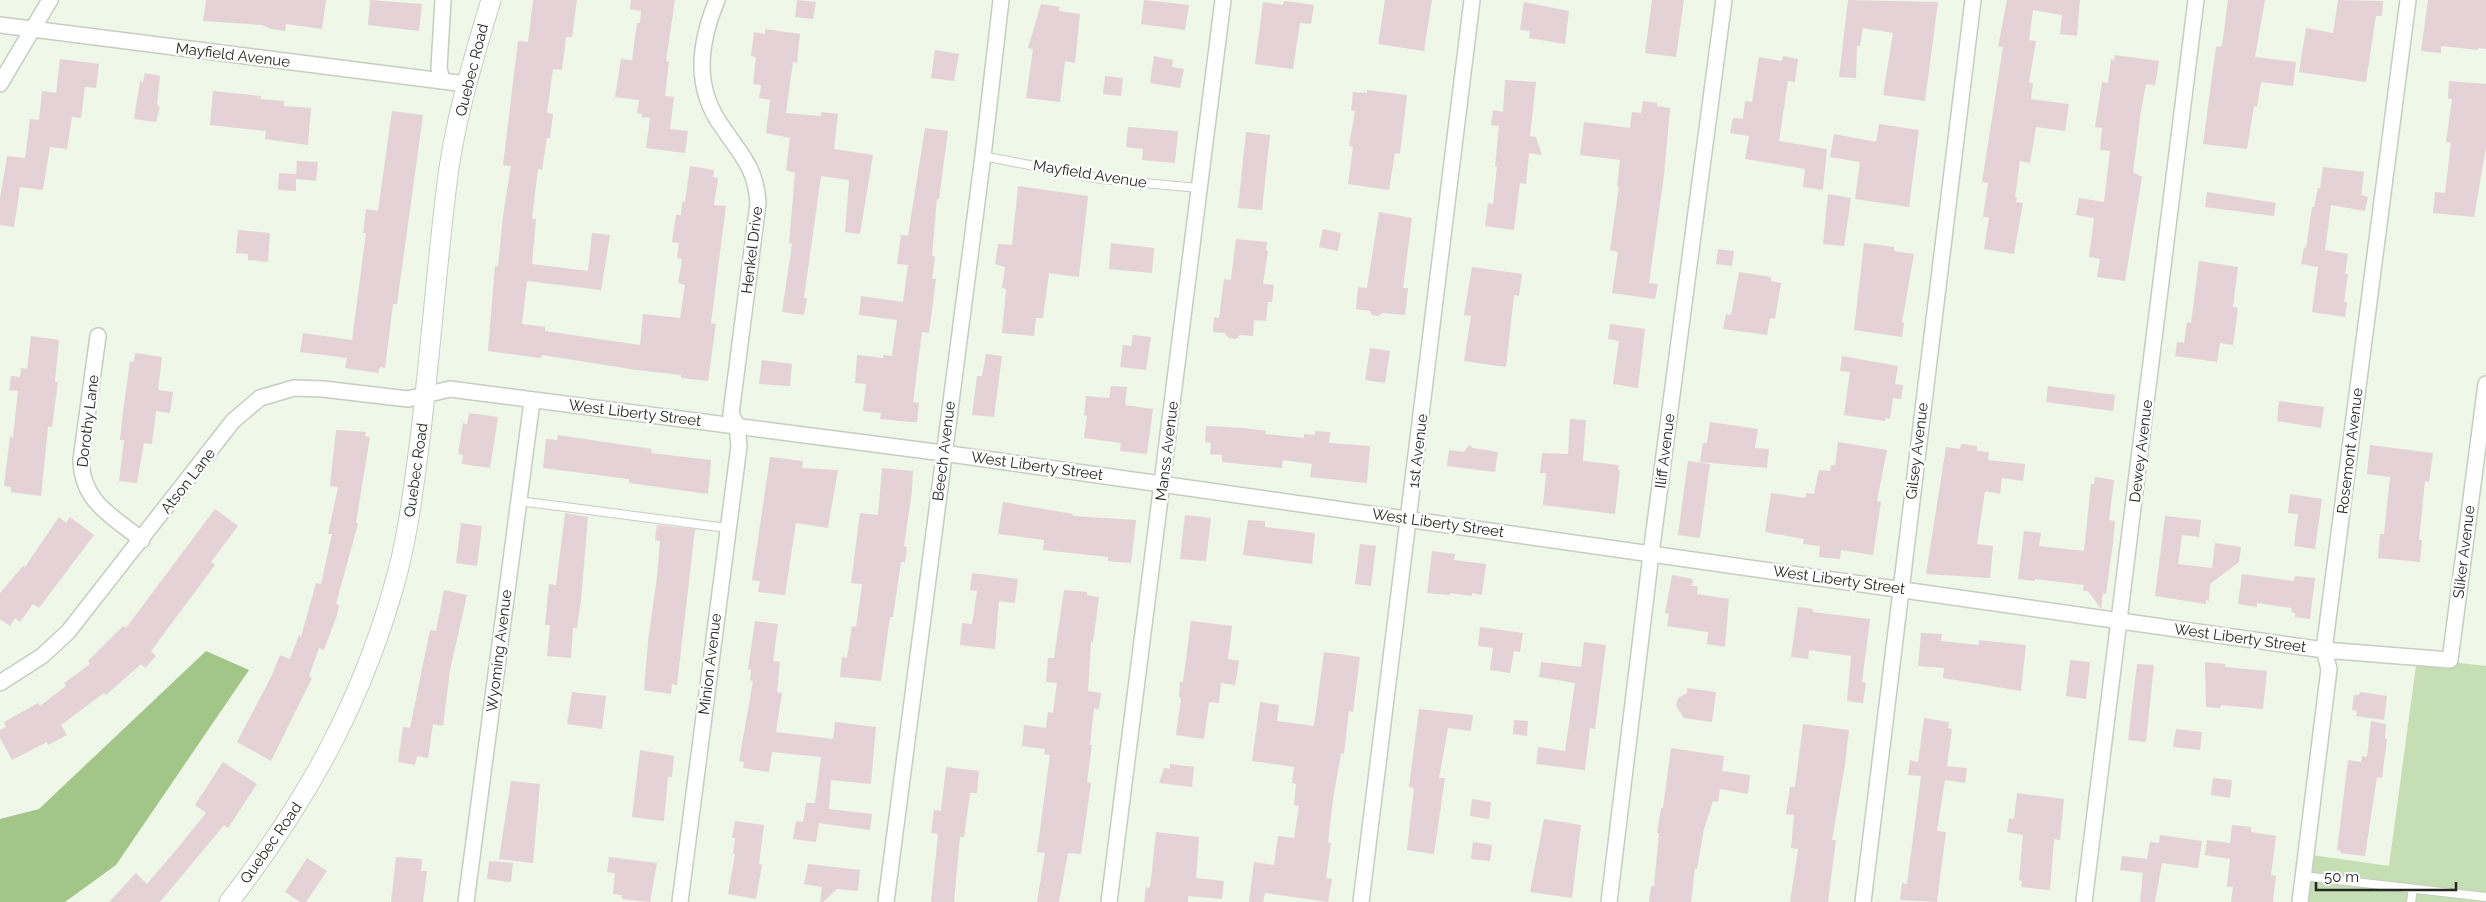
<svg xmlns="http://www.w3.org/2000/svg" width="2486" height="902" font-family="Raleway,sans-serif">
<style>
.green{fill:#c6deb4}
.forest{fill:#a2c588}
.building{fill:#e4d2d6}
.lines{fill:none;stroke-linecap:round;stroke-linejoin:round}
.service-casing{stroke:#c4cdbf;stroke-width:10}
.minor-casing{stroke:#c4cdbf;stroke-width:18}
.tertiary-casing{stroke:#c4cdbf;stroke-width:21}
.service{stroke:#fff;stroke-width:8}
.minor{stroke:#fff;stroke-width:15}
.tertiary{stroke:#fff;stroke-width:19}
.labels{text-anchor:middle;stroke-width:5;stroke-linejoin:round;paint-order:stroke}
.street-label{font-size:15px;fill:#252823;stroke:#fff}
</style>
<rect width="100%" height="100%" fill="#eff7e9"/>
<polygon class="green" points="2417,658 2486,666 2486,902 2300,902 2305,854 2389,866"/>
<polygon class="forest" points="206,651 249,670 116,865 65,902 0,902 0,819 39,809"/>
<g class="building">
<polygon points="206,0 326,0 322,29 286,24 285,31 271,29 262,25 203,21"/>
<polygon points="370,0 422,4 419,31 368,25"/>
<polygon points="533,0 577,0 572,37 566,37 562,70 553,69 547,113 553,114 550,138 547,138 542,170 538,169 532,219 536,219 532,264 588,271 592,233 610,235 601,290 527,281 522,324 545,327 545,331 640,345 643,314 680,318 685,285 678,283 682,259 677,258 679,243 672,242 676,215 681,215 682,201 685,202 690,166 714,170 713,177 718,178 714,205 726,206 711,323 716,324 708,381 681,378 681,375 637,370 542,355 541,358 488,351 495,266 498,266 503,216 511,166 503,165 518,41 528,42"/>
<polygon points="631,0 675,0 666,61 669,62 665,96 674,97 670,129 688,131 685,153 646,148 650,118 642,117 642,114 637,113 639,100 615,97 621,59 632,60 637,23 640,23 641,11 630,9"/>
<polygon points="797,0 816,2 813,19 795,17"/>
<polygon points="1144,0 1189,5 1185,30 1141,24"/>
<polygon points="1385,0 1432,0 1424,51 1378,44"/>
<polygon points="1652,0 1684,0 1676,57 1645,53"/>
<polygon points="1848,0 1938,2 1925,101 1883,95 1893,33 1863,28 1860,46 1857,46 1856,78 1839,77"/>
<polygon points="2007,0 2080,0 2077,36 2060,34 2062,15 2033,10 2029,40 2036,41 2029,83 2033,83 2031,99 2069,104 2065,131 2036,127 2030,163 2020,161 2015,197 2017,197 2016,202 2023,203 2014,254 1984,249 1989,217 1983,217 1988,183 1982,182 2003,47 1998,47"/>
<polygon points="2228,0 2265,0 2255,57 2296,62 2293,86 2261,82 2257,107 2254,106 2247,149 2203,144 2216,47 2222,46"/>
<polygon points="2338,0 2383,1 2382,16 2376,16 2366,82 2299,72 2306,28 2333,33"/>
<polygon points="2428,0 2486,0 2486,49 2478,48 2478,50 2441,46 2441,53 2421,51"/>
<polygon points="1284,1 1314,5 1311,24 1300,23 1293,69 1255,64 1263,2 1283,5"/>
<polygon points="1524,2 1569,11 1565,44 1529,38 1530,31 1520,30"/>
<polygon points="1041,4 1060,7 1059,11 1080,14 1075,63 1065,61 1060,102 1026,98 1033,49 1028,48"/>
<polygon points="765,29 800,34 797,63 793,62 786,113 821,116 821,112 838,114 834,149 873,155 860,234 845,232 849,180 821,176 804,298 807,298 804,315 782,312 792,244 789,243 795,173 786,170 790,138 766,133 770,100 759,98 761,85 753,84 756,57 751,56 754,32 765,34"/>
<polygon points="935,50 959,54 954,81 931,78"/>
<polygon points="2115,55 2159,61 2155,85 2146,84 2141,111 2133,172 2142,177 2125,281 2097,277 2100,259 2089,257 2094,218 2076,215 2079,198 2104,202 2110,151 2100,150 2102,128 2095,127 2102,82 2108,83 2111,59 2114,60"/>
<polygon points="1154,56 1173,60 1172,67 1184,69 1180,88 1150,83"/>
<polygon points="1783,56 1798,59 1795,82 1788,81 1779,141 1827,149 1823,190 1803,187 1805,169 1745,159 1749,136 1730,133 1733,118 1743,119 1745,101 1752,102 1759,57 1782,61"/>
<polygon points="60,59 99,64 96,88 85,87 81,118 72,117 67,149 50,147 43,190 20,187 14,227 0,225 0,198 7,156 25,158 30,119 39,120 42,91 56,93"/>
<polygon points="145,73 160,76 157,104 160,107 156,122 134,119 140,81 143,82"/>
<polygon points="1105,76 1123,78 1121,96 1103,94"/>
<polygon points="1505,80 1536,82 1530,136 1536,137 1542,155 1529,153 1526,184 1520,183 1514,230 1485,226 1488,203 1493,204 1497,167 1495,167 1499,126 1491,125 1493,110 1503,112"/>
<polygon points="2449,81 2486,84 2486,147 2474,217 2433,213 2435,192 2445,193 2451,143 2446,142 2452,99 2448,99"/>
<polygon points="1367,90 1407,95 1400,154 1395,153 1389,190 1348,184 1353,147 1349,146 1355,111 1351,111 1353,92 1367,93"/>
<polygon points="213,91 261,96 260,99 284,101 284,106 311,108 308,145 265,139 266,131 210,125"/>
<polygon points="1643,101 1657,103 1657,106 1670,108 1664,175 1649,283 1658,284 1655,299 1612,293 1618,252 1610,250 1619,186 1617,186 1620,160 1580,155 1584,122 1630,128 1632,112 1641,113"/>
<polygon points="392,111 423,115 397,304 393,304 385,368 380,367 378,373 345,368 347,358 300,352 303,333 352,340 366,233 363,233 366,209 378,211"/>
<polygon points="1879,124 1919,130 1909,207 1855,199 1860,162 1830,157 1834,134 1876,142"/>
<polygon points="1128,127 1178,131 1175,163 1142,160 1143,149 1126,147"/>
<polygon points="925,128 948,131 939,199 937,199 932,256 935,257 932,279 936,279 929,333 922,332 913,402 919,403 917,422 911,422 880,419 881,413 863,411 866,384 855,383 857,355 883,358 883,355 892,356 897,320 859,315 861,296 903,302 908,265 897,264 901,235 908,236"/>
<polygon points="1246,132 1270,135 1262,210 1238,208"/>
<polygon points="297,161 318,162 316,181 296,179 296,191 278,190 279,173 296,174"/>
<polygon points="2323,167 2364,172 2361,195 2368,197 2365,211 2331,205 2325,250 2348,254 2345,274 2348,274 2344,302 2347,302 2345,317 2312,312 2318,267 2301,264 2304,247 2306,248 2312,207 2314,207 2318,188 2320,188"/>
<polygon points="1018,186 1088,196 1079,277 1049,273 1043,318 1036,318 1034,336 1002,333 1006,289 1002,288 1005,267 995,264 998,244 1012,245"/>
<polygon points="2207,192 2276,203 2274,216 2205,207"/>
<polygon points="1828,194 1851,198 1844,246 1823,244"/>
<polygon points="1379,212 1412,218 1403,288 1408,288 1405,315 1383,313 1378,316 1372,315 1370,311 1356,309 1358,287 1367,288"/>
<polygon points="1323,229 1341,233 1338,251 1319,247"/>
<polygon points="238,230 270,233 268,262 248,260 248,254 236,253"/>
<polygon points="1236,239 1267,242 1266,250 1268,251 1263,284 1274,285 1272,302 1268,302 1266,321 1254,320 1253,336 1240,335 1236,339 1229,338 1224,333 1213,332 1214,317 1219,318 1224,279 1231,280"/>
<polygon points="1111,243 1154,248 1152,273 1109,269"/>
<polygon points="1864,243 1894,247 1894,251 1914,254 1902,322 1904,323 1902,337 1854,330"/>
<polygon points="1718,249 1734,251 1732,266 1716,264"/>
<polygon points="2199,261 2238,267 2233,307 2238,308 2233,345 2220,343 2217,362 2175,356 2177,342 2184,343 2187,322 2191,323"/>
<polygon points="1472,267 1522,274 1519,296 1514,295 1506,367 1464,361 1471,316 1464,315"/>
<polygon points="1739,272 1771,277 1771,281 1781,283 1775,319 1770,318 1767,335 1723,329 1726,314 1731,315"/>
<polygon points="1610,324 1645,329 1638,388 1613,384 1619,341 1608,339"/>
<polygon points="1133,335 1151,337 1146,370 1120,367 1123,345 1131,346"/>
<polygon points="31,336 59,340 55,382 58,382 52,427 48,427 41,496 11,492 11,487 4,486 10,437 13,437 18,391 9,390 11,376 20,377 21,368 27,369"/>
<polygon points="1370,348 1390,351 1385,383 1365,380"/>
<polygon points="135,353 162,357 158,390 173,392 170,413 156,411 152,444 144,443 137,483 119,481 124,440 120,440 123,412 130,361 134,362"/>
<polygon points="986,354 1002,356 994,417 972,415 977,376 982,376"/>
<polygon points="1842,356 1898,366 1895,384 1903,385 1901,399 1893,398 1890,419 1886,418 1885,421 1844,415 1850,372 1840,371"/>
<polygon points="762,360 792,364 790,386 759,384"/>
<polygon points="1111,386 1127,387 1125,405 1153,409 1147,454 1120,451 1121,443 1084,438 1087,416 1084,415 1086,396 1109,398"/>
<polygon points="2048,386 2115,395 2113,411 2046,402"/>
<polygon points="2279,401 2324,407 2321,428 2277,421"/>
<polygon points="469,413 498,417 490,468 462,464 463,455 458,454 463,423 467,424"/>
<polygon points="1570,419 1586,420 1583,461 1619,465 1618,470 1620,471 1615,514 1543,505 1546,473 1540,473 1542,453 1568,454"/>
<polygon points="1710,422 1758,429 1755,448 1769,449 1767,468 1700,462 1703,443 1707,443"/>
<polygon points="1206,426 1244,428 1266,431 1265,434 1304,438 1304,434 1315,435 1315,431 1330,432 1329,443 1370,446 1367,483 1310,477 1312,464 1283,460 1282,468 1222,462 1222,455 1210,454 1211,443 1205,442"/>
<polygon points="336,430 366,432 365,436 370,437 356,523 358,524 336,604 339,605 337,615 324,650 319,648 309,676 312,678 271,761 237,742 272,675 280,655 290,659 299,635 301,637 316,583 321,584 332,534 328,534 338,487 330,486"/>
<polygon points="558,435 652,449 651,453 711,460 708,494 629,483 629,479 543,468 546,439 557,440"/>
<polygon points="1838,442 1887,450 1877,501 1881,502 1873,555 1841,550 1840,559 1819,557 1820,546 1803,544 1804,539 1765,532 1771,493 1805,498 1806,493 1814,494 1819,470 1830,471 1831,465 1835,465"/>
<polygon points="1961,444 1977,446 1977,451 1989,452 1988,460 2025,464 2023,481 2002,478 2000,494 1985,491 1977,544 1993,546 1990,578 1926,574 1946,447 1960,449"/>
<polygon points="1469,445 1473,448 1498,452 1495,472 1447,466 1449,450 1464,452"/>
<polygon points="2370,445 2433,453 2429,482 2425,481 2419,540 2422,540 2420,562 2378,558 2380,534 2384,534 2390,477 2367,474"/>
<polygon points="770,457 803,461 802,468 838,470 828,528 796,523 785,595 758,592 760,581 752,580"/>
<polygon points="1688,461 1710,464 1700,538 1678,535"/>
<polygon points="882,468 913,471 912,491 904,546 907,547 905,562 901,562 893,617 890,617 881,681 840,677 842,657 847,658 852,626 856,627 862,584 851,583 860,513 878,515"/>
<polygon points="2095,477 2114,480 2109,520 2115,521 2113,543 2106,594 2103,593 2101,609 2088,591 2083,591 2084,585 2035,579 2035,581 2018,579 2024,531 2041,533 2039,546 2084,551 2091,484 2094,484"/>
<polygon points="2290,494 2322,499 2315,549 2294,546 2298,514 2288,513"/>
<polygon points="1003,502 1073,514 1073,516 1136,520 1131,563 1108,561 1108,557 1043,550 1044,540 998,534"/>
<polygon points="215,509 238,526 211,562 215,565 151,651 156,656 145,668 141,664 106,695 104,693 61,725 67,735 48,745 47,742 12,760 0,738 0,730 6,727 4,722 38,703 40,706 66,686 64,683 90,664 88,661 123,626 126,628"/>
<polygon points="565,513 588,517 581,600 577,628 573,628 571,658 547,656 550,625 545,625 549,584 556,585"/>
<polygon points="1185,515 1211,518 1206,561 1180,559"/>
<polygon points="2165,516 2201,520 2199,537 2182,535 2178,564 2212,568 2215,543 2241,547 2239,562 2210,584 2209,601 2206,600 2206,604 2155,596"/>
<polygon points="59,517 66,523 70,517 94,535 39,608 33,604 20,622 15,618 10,626 0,619 0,593 23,566 25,567"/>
<polygon points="1248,520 1265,521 1265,527 1315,533 1312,564 1243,555"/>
<polygon points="461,523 482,526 477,566 456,563"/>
<polygon points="657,525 695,529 677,685 672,684 671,694 644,690 648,641 657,577 660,541 655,540"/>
<polygon points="1360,544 1376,546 1371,586 1355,584"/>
<polygon points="1432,551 1455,554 1454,560 1486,564 1482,595 1472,593 1472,596 1450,593 1450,595 1427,593"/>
<polygon points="972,573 1018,579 1015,603 999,601 995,649 960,645 962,623 972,624 977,591 970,590"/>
<polygon points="2242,574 2294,581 2295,576 2315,578 2310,619 2295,617 2295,613 2291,612 2292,608 2257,603 2257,607 2238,604"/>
<polygon points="1672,575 1693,579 1692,586 1698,586 1697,594 1729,599 1725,647 1707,644 1708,632 1667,626 1669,614 1665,613"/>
<polygon points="444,590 467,595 450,670 443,726 433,724 428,758 417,756 415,765 398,762 403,727 410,728 430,630 436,631"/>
<polygon points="1064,590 1087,592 1087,595 1099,597 1093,642 1091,642 1088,691 1101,693 1099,709 1094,708 1090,745 1092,745 1087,782 1091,783 1081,854 1068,853 1059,902 1037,902 1045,853 1037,852 1050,755 1044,754 1045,749 1022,746 1024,725 1046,728 1048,712 1053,713 1057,683 1046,682 1048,658 1054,658"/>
<polygon points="1798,607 1813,609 1813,612 1870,619 1862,682 1866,683 1863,703 1847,701 1851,656 1809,650 1808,659 1791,657"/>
<polygon points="755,621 778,624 773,661 780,662 777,692 782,693 776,732 833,739 835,722 876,727 871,784 831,780 829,809 872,814 870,830 819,823 816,842 793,839 796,821 803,822 806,803 815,803 821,757 772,752 769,772 743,768 744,762 739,761 753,681 750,680 751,670 748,669"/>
<polygon points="1191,621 1232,626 1228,659 1239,661 1235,685 1221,683 1219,703 1209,702 1204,739 1176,735 1181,698 1179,697 1180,682 1183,682"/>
<polygon points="1480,627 1523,633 1520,652 1514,651 1510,673 1490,670 1493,648 1478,646"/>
<polygon points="1921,633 1942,634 1941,641 1979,645 1979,640 2026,645 2021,691 1943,678 1944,668 1918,666"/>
<polygon points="1584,642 1606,645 1595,729 1590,728 1585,770 1536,764 1538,747 1565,751 1575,683 1539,677 1541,662 1581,667"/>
<polygon points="1324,652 1360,657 1353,712 1349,711 1344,754 1341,753 1333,799 1328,843 1331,843 1326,878 1332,879 1328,902 1265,893 1263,902 1249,902 1254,862 1274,865 1278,836 1294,838 1299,806 1294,805 1296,784 1292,783 1294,767 1252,761 1260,702 1279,705 1277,721 1314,726"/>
<polygon points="2070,660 2090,662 2086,699 2066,696"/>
<polygon points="2205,662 2225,664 2225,667 2267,671 2263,709 2221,705 2220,708 2206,707"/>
<polygon points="2137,664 2154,665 2146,742 2128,740"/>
<polygon points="1687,688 1716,692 1712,722 1684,718 1676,706 1678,698 1687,693"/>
<polygon points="572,692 606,696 602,729 567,724"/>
<polygon points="2360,692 2387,696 2384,720 2356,716 2357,711 2352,710 2354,695 2359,695"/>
<polygon points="1419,709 1473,715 1471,731 1448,728 1439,778 1445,778 1434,854 1407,850 1414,788 1409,787"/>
<polygon points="1924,718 1949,722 1948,728 1952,729 1947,766 1967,768 1965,783 1945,780 1937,831 1946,832 1937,902 1900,900 1902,883 1907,884 1921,776 1908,775 1910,760 1918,762"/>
<polygon points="1514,720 1528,721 1527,736 1513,734"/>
<polygon points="2371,721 2386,724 2385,739 2387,739 2382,778 2377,777 2365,856 2340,853 2341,851 2337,850 2348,760 2361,762 2362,756 2367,757"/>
<polygon points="1803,724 1849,730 1845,765 1832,840 1836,840 1828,902 1790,902 1798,849 1791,848 1794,815 1786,814 1790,787 1795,787"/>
<polygon points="2176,729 2202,732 2200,750 2173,747"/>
<polygon points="1671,748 1724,756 1722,771 1750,775 1748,794 1720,789 1718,802 1713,801 1704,829 1697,869 1695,868 1691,902 1649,902 1651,886 1654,886 1659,833 1657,833 1661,808 1663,808"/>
<polygon points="640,750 674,756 672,777 668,777 664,821 632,817"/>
<polygon points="223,762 257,784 228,828 224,825 160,902 109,902 136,873 147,884 181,844 206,813 195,805"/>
<polygon points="1170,764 1194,767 1192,787 1159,783 1164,768 1170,769"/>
<polygon points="946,767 979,771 977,793 970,793 964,837 960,837 954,902 931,902 938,834 931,833 934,810 941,811"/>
<polygon points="2213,778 2232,780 2230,798 2211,795"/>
<polygon points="511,781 540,784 533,863 499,859"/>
<polygon points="2017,793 2064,799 2060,840 2054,839 2050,890 2021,887 2022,881 2019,880 2023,835 2007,832 2009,818 2014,819"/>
<polygon points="1472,799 1491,802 1489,819 1470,816"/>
<polygon points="1544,819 1581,825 1572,898 1530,892"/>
<polygon points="735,821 764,825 759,864 762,865 756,899 728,894 735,854 733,854 735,838 732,838"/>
<polygon points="2232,825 2251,827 2251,832 2276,836 2271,875 2276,876 2273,902 2231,902 2233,887 2227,887 2230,859 2205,855 2207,840 2230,843"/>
<polygon points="1156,832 1199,837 1196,878 1224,881 1222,899 1188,896 1188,902 1144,902 1146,887 1150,888"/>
<polygon points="2160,835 2202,841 2198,868 2162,863 2155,902 2140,902 2143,873 2120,870 2122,856 2147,859 2150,842 2159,843"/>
<polygon points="1473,842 1492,845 1490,861 1471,859"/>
<polygon points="396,857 422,859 421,871 427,871 423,902 391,902"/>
<polygon points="609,857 657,863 650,902 622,899 622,895 613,894 615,873 607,872"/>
<polygon points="307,858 327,871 306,902 300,902 285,892"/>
<polygon points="489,861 513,863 511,882 487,879"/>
<polygon points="808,864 860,870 858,891 837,889 823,902 820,902 822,887 804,884"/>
</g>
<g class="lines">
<g class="service-casing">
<g id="service">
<polyline points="983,156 1101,179 1198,188"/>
<polyline points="519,501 727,528"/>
<polyline points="2303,876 2486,897"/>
<polyline points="2411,902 2413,889"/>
</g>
</g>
<g class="minor-casing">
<g id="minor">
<polyline points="0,25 466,84"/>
<polyline points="442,81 439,68 443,0"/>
<polyline points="0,84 50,0"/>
<path d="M98 336 81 460C82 502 112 516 142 540"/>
<polyline points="0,683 42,656 68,632 233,421 260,398 294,388 323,389 408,399 450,389 943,453 2324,650 2450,660 2486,384"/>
<polyline points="466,902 532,401"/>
<path d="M680 902 739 446 737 425 731 414 758 203C756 168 741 155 723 128 693 87 699 44 717 0"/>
<polyline points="886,902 983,156 1001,0"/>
<polyline points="1109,902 1223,0"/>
<polyline points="1361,902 1472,0"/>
<polyline points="1609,902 1651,554 1724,0"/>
<polyline points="1863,902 1973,0"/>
<polyline points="2084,902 2196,0"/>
<polyline points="2300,902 2329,669 2324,650 2408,0"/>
</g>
</g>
<g class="tertiary-casing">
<path id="tertiary" d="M229 902C308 800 365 697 398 571 409 528 414 484 420 439 430 357 436 274 446 191 453 126 472 63 491 0"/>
</g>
<use href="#service" class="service"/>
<use href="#minor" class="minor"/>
<use href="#tertiary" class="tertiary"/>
</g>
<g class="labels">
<g class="street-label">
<text transform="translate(233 55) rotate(7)" y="5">Mayfield Avenue</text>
<text transform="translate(472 70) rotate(-76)" y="5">Quebec Road</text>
<text transform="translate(1090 174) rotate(9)" y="5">Mayfield Avenue</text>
<text transform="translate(752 250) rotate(-83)" y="5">Henkel Drive</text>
<text transform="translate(635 413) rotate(7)" y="5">West Liberty Street</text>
<text transform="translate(88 421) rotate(-83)" y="5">Dorothy Lane</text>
<text transform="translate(944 451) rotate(-83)" y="5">Beech Avenue</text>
<text transform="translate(1167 451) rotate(-83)" y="5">Manss Avenue</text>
<text transform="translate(1418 451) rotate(-83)" y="5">1st Avenue</text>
<text transform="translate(1665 451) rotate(-83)" y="5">Iliff Avenue</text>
<text transform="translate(1917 451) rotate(-83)" y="5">Gilsey Avenue</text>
<text transform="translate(2141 451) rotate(-83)" y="5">Dewey Avenue</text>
<text transform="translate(2350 451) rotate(-83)" y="5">Rosemont Avenue</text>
<text transform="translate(1037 466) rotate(8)" y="5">West Liberty Street</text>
<text transform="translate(416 470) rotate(-82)" y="5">Quebec Road</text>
<text transform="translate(188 481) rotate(-52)" y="5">Atson Lane</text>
<text transform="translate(1438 523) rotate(8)" y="5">West Liberty Street</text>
<text transform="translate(2464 552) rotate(-83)" y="5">Sliker Avenue</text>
<text transform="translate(1839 580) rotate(8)" y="5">West Liberty Street</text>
<text transform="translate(2240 638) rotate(8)" y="5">West Liberty Street</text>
<text transform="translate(499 651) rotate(-83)" y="5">Wyoming Avenue</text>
<text transform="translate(710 664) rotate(-83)" y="5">Minion Avenue</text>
<text transform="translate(271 843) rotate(-55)" y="5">Quebec Road</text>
</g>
</g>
<path d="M2316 882v8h140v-8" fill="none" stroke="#252823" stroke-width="2.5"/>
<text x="2324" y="882" font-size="15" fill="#252823" stroke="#ffffff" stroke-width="4" paint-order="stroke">50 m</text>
</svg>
